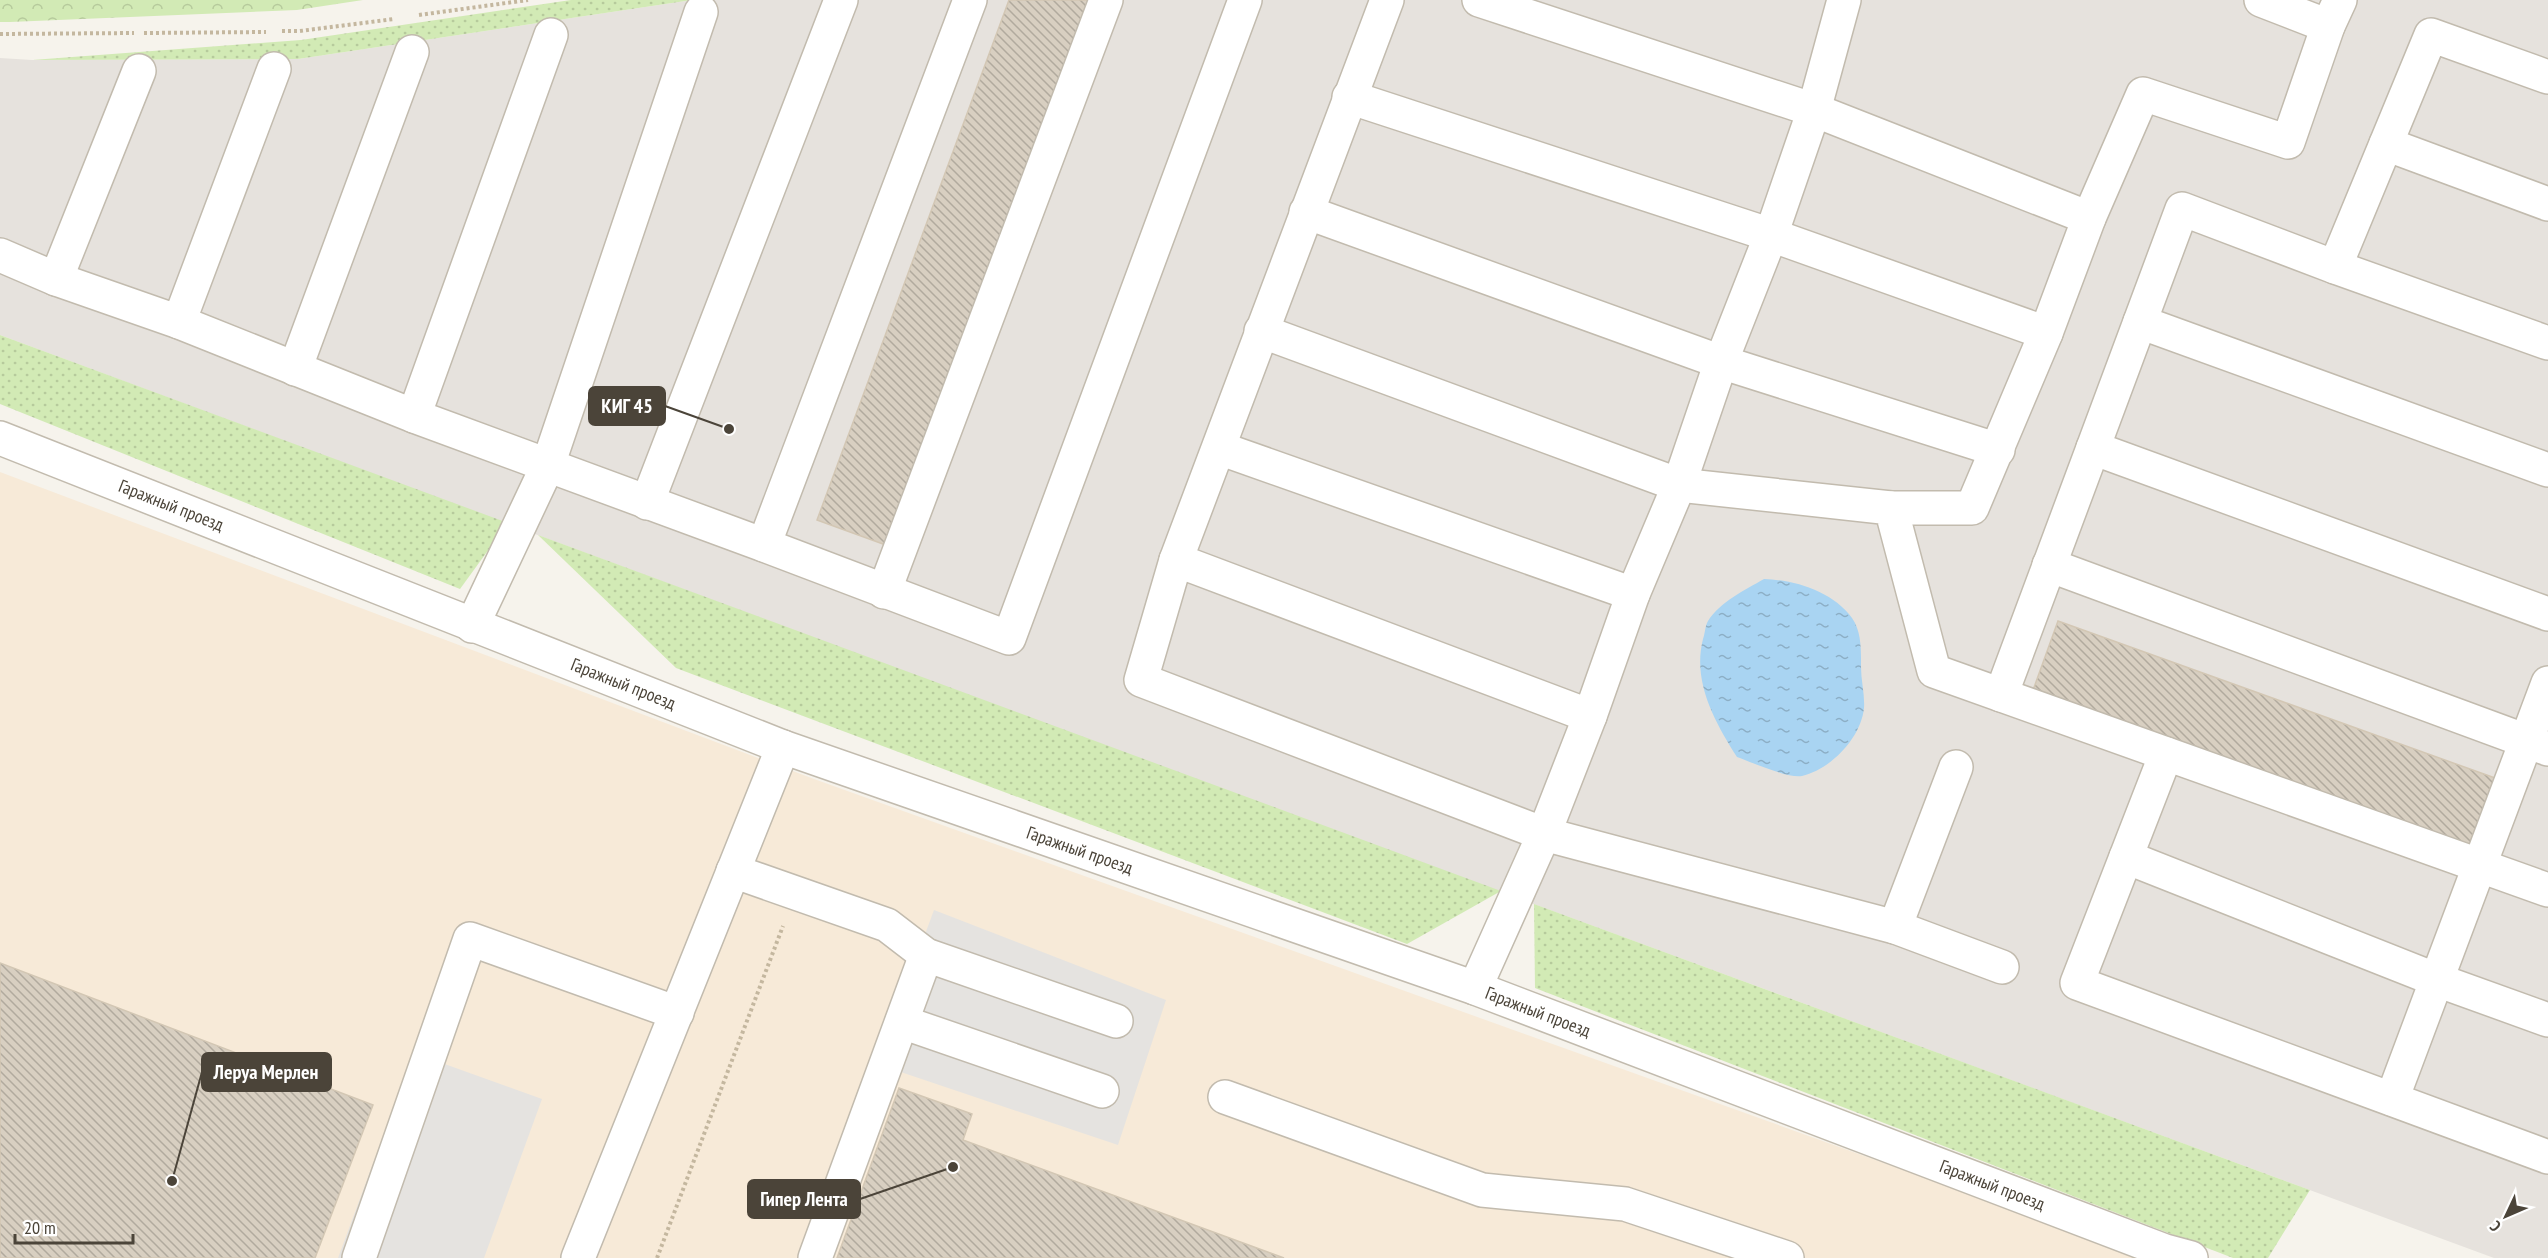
<svg xmlns="http://www.w3.org/2000/svg" width="2548" height="1258" font-family="'PT Sans Narrow',sans-serif">
<style>
.commercial{fill:#f7ead8}
.industrial{fill:#e6e2dd}
.grass{fill:url(#grass-dots)}
.forest{fill:url(#forest-crowns)}
.parking{fill:#e5e3e0}
.water{fill:url(#water-ripples)}
.building{fill:url(#building-back-hatch);stroke:#d3c7b4;stroke-width:1.5}
.lines{fill:none;stroke-linecap:round;stroke-linejoin:round}
.minor-casing{stroke:#c2bbae;stroke-width:36}
.path{stroke:#c4b79f;stroke-width:4;stroke-dasharray:3 3;stroke-linecap:butt}
.minor{stroke:#fff;stroke-width:33}
.labels{text-anchor:middle;stroke-width:6;stroke-linejoin:round;paint-order:stroke}
.street-label{font-size:18px;fill:#4b4439;stroke:#fff}
.leader{fill:none;stroke:#4b4439;stroke-width:2}
.callout-dot{fill:#4b4439;stroke:#fff;stroke-width:2}
.callout{fill:#4b4439;stroke:#4b4439;stroke-width:2}
.callout-label{font-size:20px;text-anchor:middle;font-weight:bold;fill:#fff}
</style>
<defs>
<pattern id="grass-dots" width="8" height="8" patternUnits="userSpaceOnUse" patternTransform="scale(1.5)"><rect width="8" height="8" fill="#d2eab5"/><path d="M2 2h.1M6 6h.1" fill="none" stroke="#b6ca9c" stroke-width="1.8" stroke-linecap="round"/></pattern>
<pattern id="forest-crowns" width="20" height="18" patternUnits="userSpaceOnUse" patternTransform="scale(1.5)"><rect width="20" height="18" fill="#d2eab5"/><path d="M2 6a3 3 0 1 1 6 0M12 15a3 3 0 1 1 6 0" fill="none" stroke="#b6ca9c"/></pattern>
<pattern id="water-ripples" width="26" height="14" patternUnits="userSpaceOnUse" patternTransform="scale(1.5)"><rect width="26" height="14" fill="#a9d4f2"/><path d="M2 4q2-2 4 0t4 0M15 11q2-2 4 0t4 0" fill="none" stroke="#8caec5"/></pattern>
<pattern id="building-back-hatch" width="6" height="6" patternUnits="userSpaceOnUse" patternTransform="scale(1.5)"><rect width="6" height="6" fill="#d8cfc1"/><path d="M-1 5l2 2M0 0l6 6M5-1l2 2" fill="none" stroke="#b1aa9e"/></pattern>
</defs>
<rect width="100%" height="100%" fill="#f6f3ec"/>
<polygon class="commercial" points="0,472 814,779 2149,1258 0,1258"/>
<polygon class="industrial" points="692,0 2548,0 2548,1258 2494,1258 1089,740 0,335 0,58 32,60 298,59"/>
<g class="grass">
<polygon points="571,0 692,0 298,59 32,60 301,40"/>
<polygon points="0,335 508,523 460,589 0,404"/>
<polygon points="538,535 1501,891 1407,944 676,668"/>
<polygon points="1534,904 2310,1190 2268,1258 2233,1258 1535,988"/>
</g>
<polygon class="forest" points="0,0 363,0 297,10 10,22 0,22"/>
<g class="parking">
<polygon points="934,910 1166,1000 1118,1145 877,1064"/>
<polygon points="414,1053 542,1099 484,1258 338,1258"/>
</g>
<path class="water" d="M1764 579C1796 580 1833 592 1852 618 1862 632 1861 652 1861 667 1861 681 1865 695 1864 708 1861 738 1831 769 1802 776 1789 779 1751 762 1737 757 1715 722 1692 682 1703 639 1705 634 1705 626 1708 621 1720 602 1745 590 1764 579Z"/>
<g class="building">
<polygon points="1009,0 1097,0 894,548 817,520"/>
<polygon points="2058,621 2495,778 2468,851 2032,693"/>
<polygon points="0,963 373,1105 315,1258 0,1258"/>
<polygon points="899,1088 972,1114 963,1140 1284,1258 837,1258"/>
</g>
<g class="lines">
<g class="minor-casing">
<g id="minor">
<polyline points="1387,0 1176,560 1141,680 1544,834 1895,927 2002,967"/>
<polyline points="1479,0 1814,110 2089,218"/>
<polyline points="2261,0 2328,26"/>
<polyline points="1349,97 1771,235 2046,333"/>
<polyline points="2386,144 2548,204"/>
<polyline points="1306,212 1721,362 1998,450"/>
<polyline points="0,255 56,279 179,322 414,416 764,545 1009,638 1245,0"/>
<polyline points="2335,267 2548,343"/>
<polyline points="56,279 139,71"/>
<polyline points="179,322 274,69"/>
<polyline points="2140,322 2548,470"/>
<polyline points="1261,331 1679,485 1891,508 1934,671 2548,890"/>
<polyline points="295,369 412,52"/>
<polyline points="414,416 551,35"/>
<path id="s1" d="M0 438 783 747 1475 988 2165 1251 2191 1258"/>
<polyline points="1219,448 1633,594"/>
<polyline points="2093,448 2548,614"/>
<polyline points="647,503 841,0"/>
<polyline points="1891,508 1972,508 2046,333 2089,218 2143,94 2288,142 2328,26 2340,0"/>
<polyline points="764,545 970,0"/>
<polyline points="1176,560 1590,716"/>
<polyline points="2049,565 2548,749"/>
<polyline points="884,592 1106,0"/>
<polyline points="472,626 548,465 701,12"/>
<polyline points="2001,695 2182,209 2335,267 2431,35 2548,77"/>
<polyline points="2166,754 2077,983 2548,1157"/>
<polyline points="2126,857 2437,980 2548,1020"/>
<polyline points="733,871 887,925 926,955 1116,1021"/>
<polyline points="1895,927 1956,767"/>
<polyline points="1475,988 1544,834 1590,716 1633,594 1679,485 1721,362 1771,235 1814,110 1844,0"/>
<polyline points="902,1022 1102,1091"/>
<polyline points="1225,1097 1482,1190 1625,1204 1787,1258"/>
<polyline points="2392,1099 2548,683"/>
<polyline points="359,1258 470,939 677,1013"/>
<polyline points="578,1258 783,747"/>
<polyline points="815,1258 926,955"/>
</g>
</g>
<g class="path">
<polyline points="419,15 528,0"/>
<polyline points="282,31 300,31 394,19"/>
<polyline points="144,33 266,32"/>
<polyline points="0,34 134,33"/>
<polyline points="657,1258 783,926"/>
</g>
<use href="#minor" class="minor"/>
</g>
<g class="labels">
<g class="street-label">
<text dy="6" stroke="none"><textPath href="#s1" startOffset="184">Гаражный проезд</textPath></text>
<text dy="6" stroke="none"><textPath href="#s1" startOffset="670">Гаражный проезд</textPath></text>
<text dy="6" stroke="none"><textPath href="#s1" startOffset="1156">Гаражный проезд</textPath></text>
<text dy="6" stroke="none"><textPath href="#s1" startOffset="1642">Гаражный проезд</textPath></text>
<text dy="6" stroke="none"><textPath href="#s1" startOffset="2128">Гаражный проезд</textPath></text>
</g>
</g>
<path class="leader" d="M729 429L665 406M172 1181L202 1072M953 1167L860 1199"/>
<g class="callout-dot">
<circle cx="729" cy="429" r="6"/>
<circle cx="172" cy="1181" r="6"/>
<circle cx="953" cy="1167" r="6"/>
</g>
<g class="callout">
<rect x="589" y="387" width="76" height="38" rx="6"/>
<rect x="202" y="1053" width="129" height="38" rx="6"/>
<rect x="748" y="1180" width="112" height="38" rx="6"/>
</g>
<g class="callout-label">
<text x="627" y="413">КИГ 45</text>
<text x="266" y="1079">Леруа Мерлен</text>
<text x="804" y="1206">Гипер Лента</text>
</g>
<g transform="translate(2506 1216) rotate(226)" stroke="#ffffff" stroke-width="4.5" paint-order="stroke">
<path d="M0-4.5L10 22L0 15L-10 22Z" fill="#4b4439"/>
<text y="-9" font-size="16" font-weight="bold" text-anchor="middle" fill="#4b4439">С</text>
</g>
<path d="M15 1234v9h118v-9" fill="none" stroke="#4b4439" stroke-width="3"/>
<text x="24" y="1234" font-size="18" fill="#4b4439" stroke="#ffffff" stroke-width="4.5" paint-order="stroke">20 m</text>
</svg>
